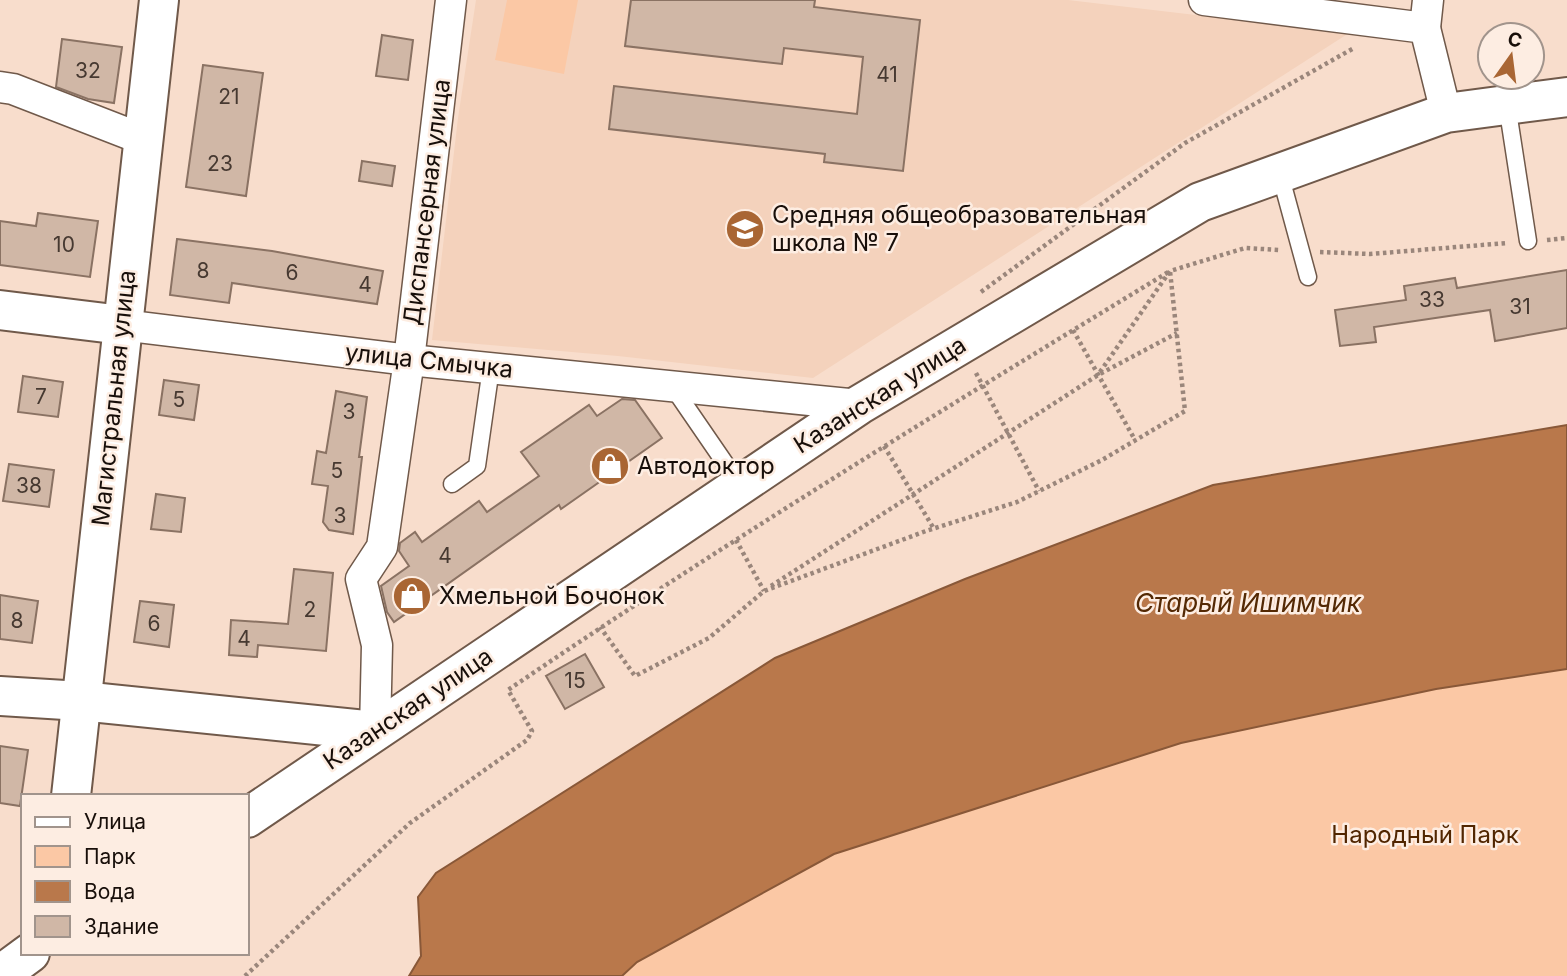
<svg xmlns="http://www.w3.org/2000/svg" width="1567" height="976" font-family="Inter,sans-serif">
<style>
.built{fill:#f4d2bc}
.green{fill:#fbc8a5}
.water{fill:#b9784b;stroke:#895838;stroke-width:2}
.building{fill:#d0b7a6;stroke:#8a7263;stroke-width:2}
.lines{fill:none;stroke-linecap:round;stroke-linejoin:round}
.lane-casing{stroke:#70594a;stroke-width:19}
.street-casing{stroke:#70594a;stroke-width:33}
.secondary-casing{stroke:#70594a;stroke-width:42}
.primary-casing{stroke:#70594a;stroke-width:42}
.path{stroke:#9a867b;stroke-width:4.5;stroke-dasharray:3.5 3.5;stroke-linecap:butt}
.lane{stroke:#fff;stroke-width:16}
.street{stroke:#fff;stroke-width:30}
.secondary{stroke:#fff;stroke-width:38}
.primary{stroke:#fff;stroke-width:38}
.labels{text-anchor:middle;stroke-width:5;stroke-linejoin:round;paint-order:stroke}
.number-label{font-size:21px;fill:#463931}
.street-label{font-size:24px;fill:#180f0a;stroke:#fdede2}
.poi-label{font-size:24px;fill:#180f0a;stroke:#fdede2;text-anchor:start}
.park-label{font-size:24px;fill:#512600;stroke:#fdede2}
.water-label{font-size:26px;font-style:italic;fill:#542904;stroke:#fdede2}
</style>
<rect width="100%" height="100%" fill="#f8ddcc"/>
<polygon class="built" points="476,0 1068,0 1349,33 813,378 618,356 432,340 458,118"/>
<g class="green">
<polygon points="507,0 578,0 564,74 495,60"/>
<polygon points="1567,669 1567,976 623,976 637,962 834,854 1181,743 1436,689"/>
</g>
<polygon class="water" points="1567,425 1567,669 1436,689 1181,743 834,854 637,962 622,976 409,976 421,956 418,897 436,873 775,658 965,579 1213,485"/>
<g class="building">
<polygon points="631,0 815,0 814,7 920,20 903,171 824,162 825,154 609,129 614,86 857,114 863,57 784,48 782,64 625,46"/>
<polygon points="382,35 413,40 408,80 376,76"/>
<polygon points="62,39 122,47 114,103 88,99 56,87"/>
<polygon points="203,65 263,73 246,196 186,187"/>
<polygon points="362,161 395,166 392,186 359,181"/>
<polygon points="38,213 98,221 90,277 0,265 0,221 36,226"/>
<polygon points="177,239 272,251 383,271 377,304 232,283 229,303 170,295"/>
<polygon points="1567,270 1567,328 1495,341 1490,310 1374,327 1376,342 1340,346 1335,310 1406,300 1404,286 1455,278 1457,288"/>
<polygon points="23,376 63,382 58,417 18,412"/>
<polygon points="164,380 199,385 194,420 159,415"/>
<polygon points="336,391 367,397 359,457 362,457 353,534 329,530 323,522 328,486 312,484 317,451 326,453"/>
<polygon points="622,399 635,400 662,438 561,509 559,505 394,622 387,612 381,586 409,566 399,551 400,543 415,532 422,542 479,501 487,512 539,476 521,452 589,405 597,416"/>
<polygon points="9,464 54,470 49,507 3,501"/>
<polygon points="156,494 185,498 181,532 151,529"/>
<polygon points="294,569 333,573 326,651 258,645 257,657 229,655 231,620 288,624"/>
<polygon points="0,595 38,601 32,643 0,639"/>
<polygon points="140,601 174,605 169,647 134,642"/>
<polygon points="585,654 604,687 565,709 546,676"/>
<polygon points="0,746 28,750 20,806 0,803"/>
</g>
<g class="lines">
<g class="lane-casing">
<g id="lane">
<polyline points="1507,105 1528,241"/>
<polyline points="1280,174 1308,277"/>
<polyline points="672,386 740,485"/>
<polyline points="452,484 477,466 491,368"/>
</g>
</g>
<g class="street-casing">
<g id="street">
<polyline points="1204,0 1425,28 1446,113"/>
<polyline points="1425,28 1428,0"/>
<polyline points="0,87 13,89 142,139"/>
<polyline points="122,325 409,360 859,405"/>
<polyline points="375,731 377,645 361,579 382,547 409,360 451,0"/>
</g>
</g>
<g class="secondary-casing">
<polyline id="secondary" points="81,701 375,731"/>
</g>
<g class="primary-casing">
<g id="primary">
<polyline points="0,310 122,325"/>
<polyline points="0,696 81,701"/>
<polyline points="71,796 159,0"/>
<polyline points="247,818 859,405 1200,202 1446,113 1567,97"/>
<polyline points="0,975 30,953"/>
</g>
</g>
<g class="path">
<polyline points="1547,240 1567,238"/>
<polyline points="1320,252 1370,254 1507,243"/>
<polyline points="981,292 1185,143 1354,48"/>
<polyline points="1073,330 1135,440"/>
<polyline points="1100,372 1170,271 1245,248 1280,250"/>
<polyline points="976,373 1039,491"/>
<polyline points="884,446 934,529"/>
<polyline points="736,540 764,591"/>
<polyline points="771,586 1098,375 1177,333"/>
<path d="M245 976 410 823 527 740 532 731 508 690C724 543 947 407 1170 271L1185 411 1102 460 1017 502 926 531 764 591 709 638 635 676 600 627"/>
</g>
<use href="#lane" class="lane"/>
<use href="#street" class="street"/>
<use href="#secondary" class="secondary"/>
<use href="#primary" class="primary"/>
</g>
<defs>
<g id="school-disc" transform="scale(2.0125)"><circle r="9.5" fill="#a96634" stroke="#fdede2"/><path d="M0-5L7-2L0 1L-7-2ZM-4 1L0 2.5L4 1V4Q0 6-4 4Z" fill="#fff"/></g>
<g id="shop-disc" transform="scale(2.0125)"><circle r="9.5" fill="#a96634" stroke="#fdede2"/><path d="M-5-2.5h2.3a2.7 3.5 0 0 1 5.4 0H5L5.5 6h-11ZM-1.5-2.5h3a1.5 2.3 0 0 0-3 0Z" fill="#fff"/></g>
</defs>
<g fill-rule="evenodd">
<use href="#school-disc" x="745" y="229"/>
<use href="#shop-disc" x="610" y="466"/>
<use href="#shop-disc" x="412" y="596"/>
</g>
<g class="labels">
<g class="number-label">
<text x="88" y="78">32</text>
<text x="887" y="82">41</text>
<text x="229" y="104">21</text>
<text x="220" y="171">23</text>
<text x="64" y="252">10</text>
<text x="203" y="278">8</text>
<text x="292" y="280">6</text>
<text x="365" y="292">4</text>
<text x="1432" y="307">33</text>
<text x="1520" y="314">31</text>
<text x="41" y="404">7</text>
<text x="179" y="407">5</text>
<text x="349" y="419">3</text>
<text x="337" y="478">5</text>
<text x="29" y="493">38</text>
<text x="340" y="523">3</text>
<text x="445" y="563">4</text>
<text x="310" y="617">2</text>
<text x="17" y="628">8</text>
<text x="154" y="631">6</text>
<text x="244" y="646">4</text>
<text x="575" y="688">15</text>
</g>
<g class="street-label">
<text transform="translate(427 202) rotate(-83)" y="8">Диспансерная улица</text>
<text transform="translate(429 361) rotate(6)" y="8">улица Смычка</text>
<text transform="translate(880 395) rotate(-32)" y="8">Казанская улица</text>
<text transform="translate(114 398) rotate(-84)" y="8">Магистральная улица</text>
<text transform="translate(408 709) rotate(-34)" y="8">Казанская улица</text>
</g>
<g class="poi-label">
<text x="772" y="223">Средняя общеобразовательная<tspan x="772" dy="28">школа № 7</tspan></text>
<text x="637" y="474">Автодоктор</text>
<text x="439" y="604">Хмельной Бочонок</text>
</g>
<g class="park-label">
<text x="1425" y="843">Народный Парк</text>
</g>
<g class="water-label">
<text x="1248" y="612">Старый Ишимчик</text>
</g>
</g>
<rect x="21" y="794" width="228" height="161" fill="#fdede2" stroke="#a1948c" stroke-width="2"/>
<rect x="35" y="817" width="35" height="10" fill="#ffffff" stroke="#a1948c" stroke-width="2"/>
<text x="84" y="829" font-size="21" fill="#180f0a">Улица</text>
<rect x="35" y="846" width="35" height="21" fill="#fbc8a5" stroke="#a1948c" stroke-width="2"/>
<text x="84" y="864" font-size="21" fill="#180f0a">Парк</text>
<rect x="35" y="881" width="35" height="21" fill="#b9784b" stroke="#a1948c" stroke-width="2"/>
<text x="84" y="899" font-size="21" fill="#180f0a">Вода</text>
<rect x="35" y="916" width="35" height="21" fill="#d0b7a6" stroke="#a1948c" stroke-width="2"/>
<text x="84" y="934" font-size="21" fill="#180f0a">Здание</text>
<g transform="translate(1511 56) rotate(14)"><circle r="33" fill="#fdede2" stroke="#a1948c" stroke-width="2"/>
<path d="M0-5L12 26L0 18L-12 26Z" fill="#a96634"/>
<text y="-10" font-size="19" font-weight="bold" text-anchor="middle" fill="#180f0a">С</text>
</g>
</svg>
